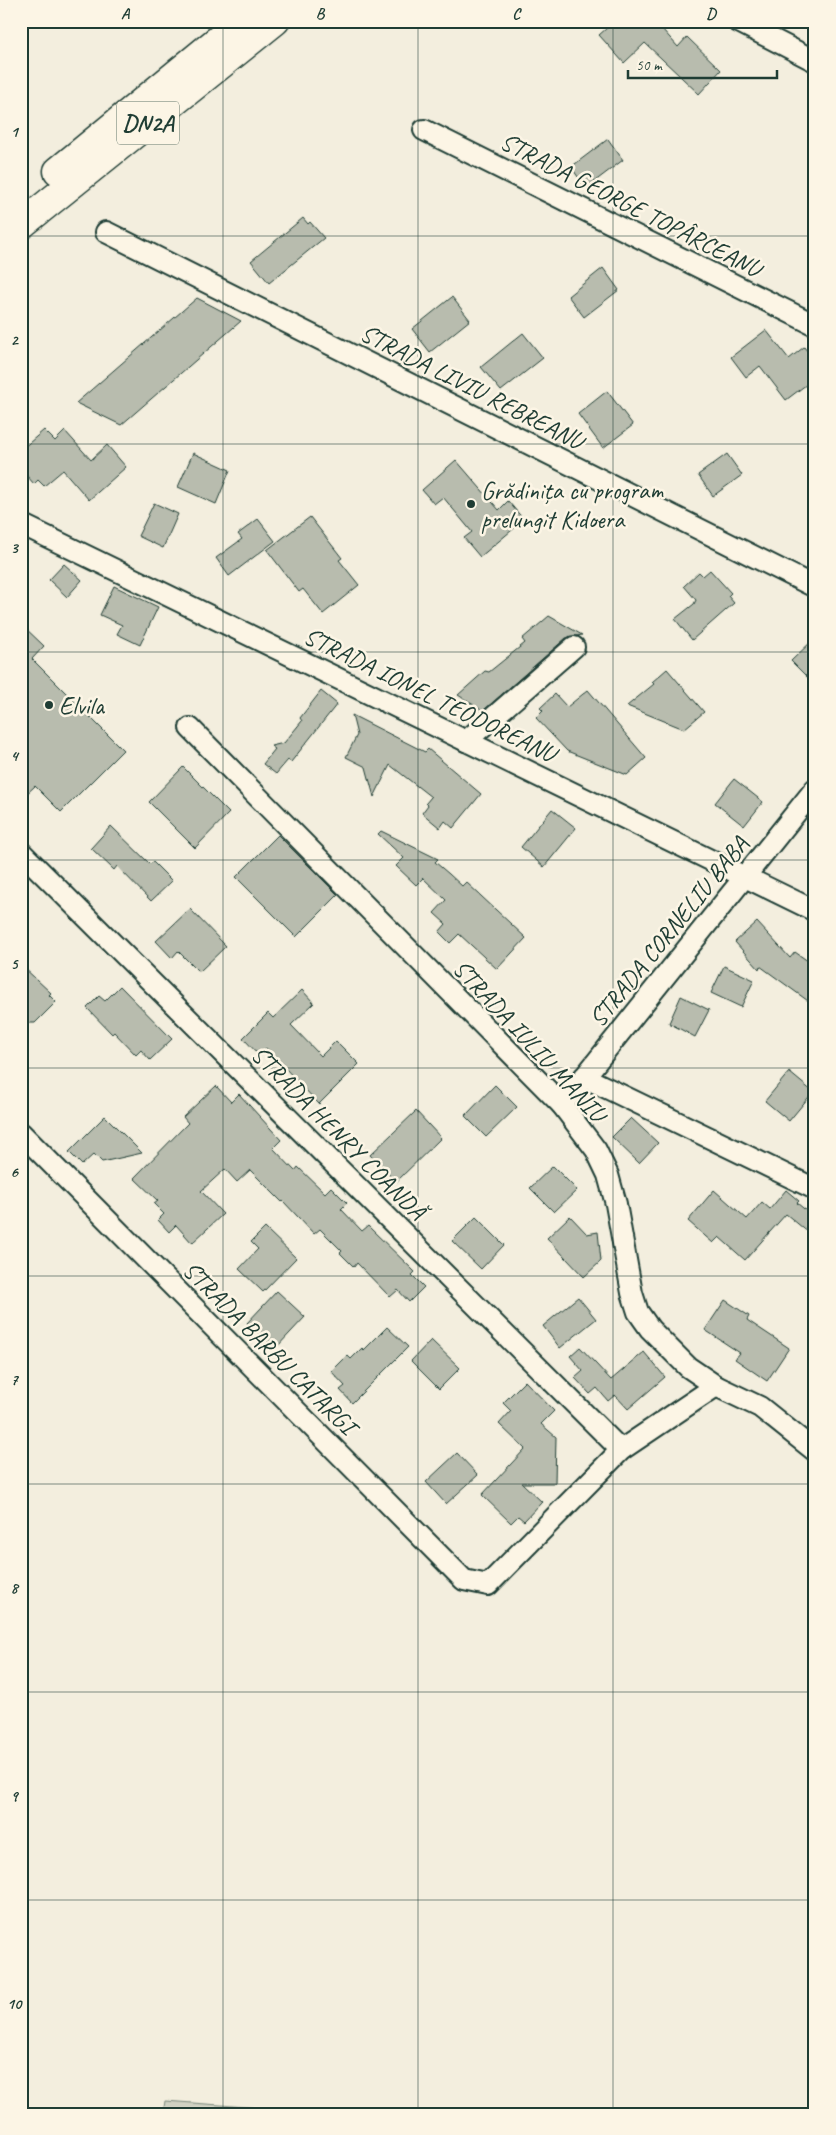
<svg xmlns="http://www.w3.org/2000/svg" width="836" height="2135" font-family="Caveat,sans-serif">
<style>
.green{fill:#d0d1c2;stroke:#78877b}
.building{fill:#b8bcae;stroke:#1f3d34}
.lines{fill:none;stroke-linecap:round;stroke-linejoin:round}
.minor-casing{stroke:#1f3d34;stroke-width:24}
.primary-casing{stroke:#1f3d34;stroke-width:31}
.minor{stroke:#fcf5e5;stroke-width:20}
.primary{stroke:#fcf5e5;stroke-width:28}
.grid{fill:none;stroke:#1f3d34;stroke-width:1;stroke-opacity:0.55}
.poi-dot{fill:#1f3d34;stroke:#fcf5e5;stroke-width:2}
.labels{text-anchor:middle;stroke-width:5;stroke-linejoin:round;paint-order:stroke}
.shield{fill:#fcf5e5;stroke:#617469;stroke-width:1}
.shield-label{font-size:24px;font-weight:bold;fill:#1f3d34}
.street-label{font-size:25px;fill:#1f3d34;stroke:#fcf5e5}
.poi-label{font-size:25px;fill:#1f3d34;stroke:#fcf5e5;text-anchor:start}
.neatline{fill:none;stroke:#1f3d34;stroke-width:2}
.grid-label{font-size:16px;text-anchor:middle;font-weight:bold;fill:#1f3d34}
</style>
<rect width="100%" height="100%" fill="#f3eede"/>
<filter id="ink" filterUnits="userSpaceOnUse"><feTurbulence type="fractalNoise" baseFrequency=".02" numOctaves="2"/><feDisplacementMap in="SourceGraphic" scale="10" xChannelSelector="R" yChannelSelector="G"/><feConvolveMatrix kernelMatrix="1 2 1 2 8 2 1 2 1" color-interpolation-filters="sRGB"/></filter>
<g filter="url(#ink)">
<polygon class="green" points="165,2101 343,2114 163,2114"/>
<g class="building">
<polygon points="615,21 655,21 678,47 687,37 721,70 699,94 645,43 624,63 599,35"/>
<polygon points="608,139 623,160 586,188 571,167"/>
<polygon points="303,218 308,224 310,222 324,238 269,283 251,261"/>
<polygon points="603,268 619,290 584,317 568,296"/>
<polygon points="452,297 470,320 430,352 412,329"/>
<polygon points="197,298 241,321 121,425 76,403"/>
<polygon points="766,330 789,359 804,347 815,361 815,378 786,400 760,366 746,377 731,357"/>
<polygon points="523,333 543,358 501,391 481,367"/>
<polygon points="607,391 633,425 603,448 578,414"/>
<polygon points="44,430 55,441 65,431 91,460 107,445 126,467 89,500 63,470 44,486 38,480 34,484 21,469 21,450"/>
<polygon points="193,453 230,470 216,504 178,487"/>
<polygon points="727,454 742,475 713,496 698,475"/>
<polygon points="456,460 499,510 508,501 524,520 480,557 464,538 472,532 443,497 434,504 422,490"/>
<polygon points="154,503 178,514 163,548 138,536"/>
<polygon points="310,517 342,558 339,560 359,585 323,614 303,589 299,592 267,550"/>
<polygon points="258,519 275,541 229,576 216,558 242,539 238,534"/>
<polygon points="64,564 82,580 67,597 49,580"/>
<polygon points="710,570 731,593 728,596 734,603 692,640 675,619 694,604 696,600 684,586 699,572 703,576"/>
<polygon points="114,586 158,607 140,645 117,634 122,625 100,615"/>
<polygon points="549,616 582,635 566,638 483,711 458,695 485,671 489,672 525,643 522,639"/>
<polygon points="21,624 44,646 32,659 123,750 61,812 35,786 21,799"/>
<polygon points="815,638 815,685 791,661"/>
<polygon points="667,669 704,712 684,729 627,706 654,684 652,682"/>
<polygon points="588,690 646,758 627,775 567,751 536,718 543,711 540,708 555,694 567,707"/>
<polygon points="321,691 337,704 291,762 288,760 276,774 263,764 275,749 271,746 284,743 302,721 300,718"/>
<polygon points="352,715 425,752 428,749 481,794 453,828 445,821 440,828 422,813 428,805 426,803 431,797 390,765 374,797 366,767 346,757 357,735"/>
<polygon points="183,767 229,813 195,848 149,802"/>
<polygon points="734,779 763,802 744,826 715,803"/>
<polygon points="552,809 576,828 544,867 521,847"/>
<polygon points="111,826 150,864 153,862 172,881 151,901 117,866 114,870 91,848"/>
<polygon points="381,831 438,859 435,862 449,874 462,886 466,882 526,938 497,969 459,934 450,943 439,932 446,924 434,913 446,900 423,878 416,885 396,866 404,858 378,834"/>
<polygon points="278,835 338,895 296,937 236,877"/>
<polygon points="190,909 226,946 199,972 178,951 172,958 156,941"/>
<polygon points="757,922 790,958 795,952 815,966 815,1006 760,966 759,969 735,942"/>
<polygon points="21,965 51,993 49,995 56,1002 35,1023 28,1023 21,1017"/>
<polygon points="724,966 754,980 741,1007 711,993"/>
<polygon points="120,986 172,1039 150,1060 141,1050 136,1055 114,1032 112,1034 87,1008 99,996 105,1001"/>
<polygon points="302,990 314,1003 291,1025 321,1056 336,1041 359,1064 319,1104 266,1048 259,1055 243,1038 268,1013 273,1018"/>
<polygon points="681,996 709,1010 695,1037 669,1023"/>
<polygon points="789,1072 813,1092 789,1121 765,1101"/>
<polygon points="495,1085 517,1107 486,1137 465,1116"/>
<polygon points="216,1086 231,1102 239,1094 281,1140 273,1148 295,1171 298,1167 325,1193 331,1187 347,1203 341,1209 362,1231 368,1226 415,1272 412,1275 424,1287 409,1302 398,1290 390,1297 357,1263 354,1267 340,1253 342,1251 320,1229 314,1234 283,1201 282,1202 250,1170 237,1182 225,1169 201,1191 223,1214 192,1243 176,1225 169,1232 158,1220 164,1214 154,1204 158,1201 134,1178 188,1123 183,1117"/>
<polygon points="416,1111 441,1138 396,1182 370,1155"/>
<polygon points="105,1116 142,1153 102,1162 94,1154 82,1165 69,1152"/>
<polygon points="631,1118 658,1143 639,1163 612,1137"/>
<polygon points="553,1166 577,1190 554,1212 530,1188"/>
<polygon points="714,1190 747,1219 762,1202 770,1209 786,1190 799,1201 797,1203 815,1218 815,1238 786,1214 745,1260 719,1237 713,1243 688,1221"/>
<polygon points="570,1216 587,1234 598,1232 601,1261 584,1277 547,1238"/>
<polygon points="476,1217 504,1245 481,1269 452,1241"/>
<polygon points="265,1228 296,1258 263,1292 239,1269 258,1249 251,1242"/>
<polygon points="277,1291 305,1317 275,1349 247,1323"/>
<polygon points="578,1297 596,1319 560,1348 543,1326"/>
<polygon points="725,1300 749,1316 747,1320 789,1348 767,1381 735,1359 740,1353 705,1330"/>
<polygon points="387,1327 408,1347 352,1403 340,1390 345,1386 331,1371 347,1355 351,1359 362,1348 364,1350"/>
<polygon points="431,1340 460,1368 439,1389 411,1361"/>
<polygon points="580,1347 611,1380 644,1352 665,1377 628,1409 615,1395 608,1401 597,1388 590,1394 575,1378 583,1371 570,1356"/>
<polygon points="525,1381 554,1411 541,1424 556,1437 555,1483 522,1483 542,1502 524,1521 518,1516 511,1523 482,1495 525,1449 499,1424 511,1411 503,1403"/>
<polygon points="457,1453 478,1475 446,1504 426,1482"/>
</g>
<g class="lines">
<g class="minor-casing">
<g id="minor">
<polyline points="737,21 815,61"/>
<polyline points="424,130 815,325"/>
<polyline points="106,232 815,587"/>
<polyline points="21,524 815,911"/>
<polyline points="190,728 562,1105 596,1150 608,1175 616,1204 632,1293 638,1312 650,1329 688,1367 716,1386 760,1407 815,1451"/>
<polyline points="466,741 574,647"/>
<polyline points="21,852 621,1450"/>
<polyline points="584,1077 815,1189"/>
<polyline points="562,1105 815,789"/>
<polyline points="21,1133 464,1580 488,1585 621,1450 716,1386"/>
</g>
</g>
<g class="primary-casing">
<g id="primary">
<polyline points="58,171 241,21"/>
<polyline points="21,225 275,21"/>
</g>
</g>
<use href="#minor" class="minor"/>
<use href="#primary" class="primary"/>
</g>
</g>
<path class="grid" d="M223 21V2114M418 21V2114M613 21V2114M21 236H815M21 444H815M21 652H815M21 860H815M21 1068H815M21 1276H815M21 1484H815M21 1692H815M21 1900H815"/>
<g class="poi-dot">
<circle cx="471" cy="504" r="5"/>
<circle cx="49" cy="705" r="5"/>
</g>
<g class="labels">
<rect class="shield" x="117" y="101.5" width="62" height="43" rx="4"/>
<g class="shield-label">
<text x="148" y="131">DN2A</text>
</g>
<g class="street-label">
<text transform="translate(631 204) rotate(27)" y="9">STRADA GEORGE TOPÂRCEANU</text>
<text transform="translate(472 386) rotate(27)" y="9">STRADA LIVIU REBREANU</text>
<text transform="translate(430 694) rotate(26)" y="9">STRADA IONEL TEODOREANU</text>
<text transform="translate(668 931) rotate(-51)" y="9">STRADA CORNELIU BABA</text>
<text transform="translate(530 1040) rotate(47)" y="9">STRADA IULIU MANIU</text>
<text transform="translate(339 1132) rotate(45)" y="9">STRADA HENRY COANDĂ</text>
<text transform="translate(270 1347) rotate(45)" y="9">STRADA BARBU CATARGI</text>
</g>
<g class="poi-label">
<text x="481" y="499">Grădinița cu program<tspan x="481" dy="29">prelungit Kidoera</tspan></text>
<text x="59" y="714">Elvila</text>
</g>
</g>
<rect width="836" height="2135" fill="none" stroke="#fcf5e5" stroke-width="55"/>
<path d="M628 70v8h149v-8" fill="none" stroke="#1f3d34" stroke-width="2.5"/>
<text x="636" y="70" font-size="15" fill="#1f3d34" stroke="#fcf5e5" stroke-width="4" paint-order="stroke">50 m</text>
<rect x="28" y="28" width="780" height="2080" class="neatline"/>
<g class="grid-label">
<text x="125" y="19">A</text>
<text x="320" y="19">B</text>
<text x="516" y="19">C</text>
<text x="711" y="19">D</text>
<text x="14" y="137">1</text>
<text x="14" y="345">2</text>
<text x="14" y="553">3</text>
<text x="14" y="761">4</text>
<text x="14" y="969">5</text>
<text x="14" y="1177">6</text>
<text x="14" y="1385">7</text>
<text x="14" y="1593">8</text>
<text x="14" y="1801">9</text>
<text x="14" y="2009">10</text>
</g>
</svg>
